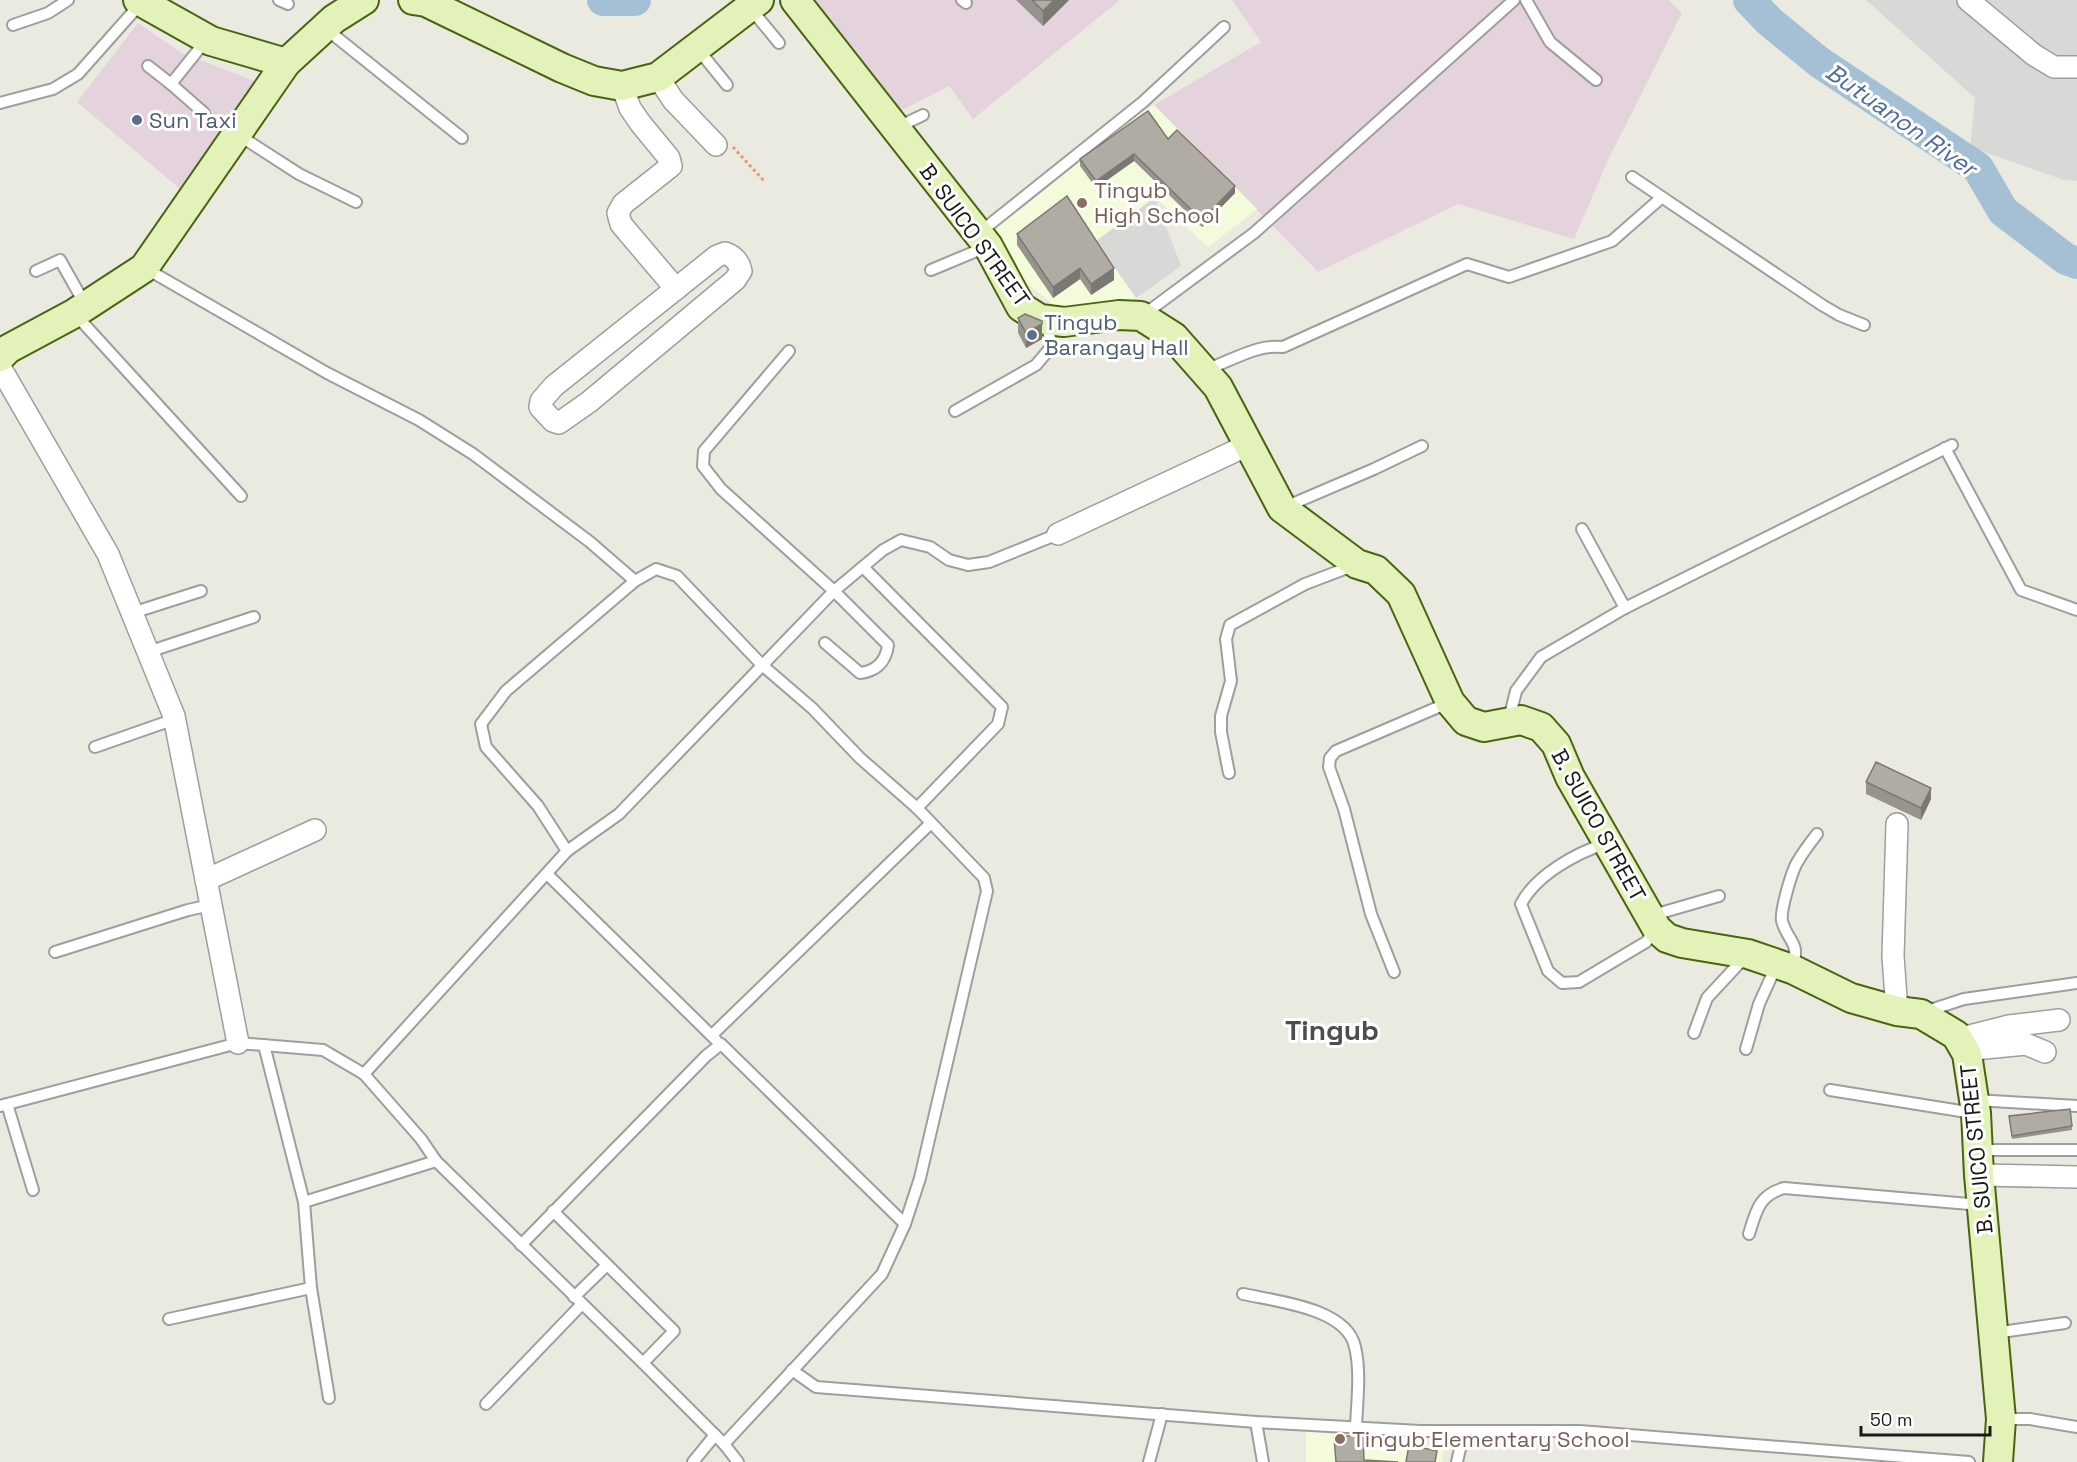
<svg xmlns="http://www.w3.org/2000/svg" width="2077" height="1462" font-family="'Space Grotesk',sans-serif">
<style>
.residential{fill:#d8d8d7}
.industrial{fill:#e4d3dd}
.education{fill:#f4fbda}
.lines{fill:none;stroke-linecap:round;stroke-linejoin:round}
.river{stroke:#a5c0d5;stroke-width:32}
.lane-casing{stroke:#9e9e9e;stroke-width:14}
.street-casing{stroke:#9e9e9e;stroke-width:24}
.secondary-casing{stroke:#49640f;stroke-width:32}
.path{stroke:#ea9773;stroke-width:3;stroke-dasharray:3 3;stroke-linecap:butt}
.lane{stroke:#fff;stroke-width:10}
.street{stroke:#fff;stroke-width:21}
.secondary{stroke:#e3f2b8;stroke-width:28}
.wall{fill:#97948d}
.shaded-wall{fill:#7b7873}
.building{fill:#b0aca4;stroke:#7b7873;stroke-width:1.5}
.service-dot{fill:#5c6f8a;stroke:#fff;stroke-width:2}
.education-dot{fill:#8d6e63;stroke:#fff;stroke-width:2}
.labels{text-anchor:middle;stroke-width:6;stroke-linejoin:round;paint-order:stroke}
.service-label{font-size:22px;fill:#4e5e75;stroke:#fff;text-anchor:start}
.education-label{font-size:22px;fill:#785e54;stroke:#fff;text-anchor:start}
.street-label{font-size:22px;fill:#1a1a1a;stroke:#fff}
.water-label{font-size:24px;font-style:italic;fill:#52699f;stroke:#fff}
.district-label{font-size:28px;font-weight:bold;fill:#4d4d4d;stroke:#fff}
</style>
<rect width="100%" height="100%" fill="#ebeae1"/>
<g class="residential">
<polygon points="1866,0 2077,0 2077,181 2064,180 1970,147 1975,98"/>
<polygon points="1155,197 1181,266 1136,298 1095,241"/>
</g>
<g class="industrial">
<polygon points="805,0 1120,0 973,119 949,86 897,113"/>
<polygon points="1232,0 1669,0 1682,13 1609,158 1574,239 1458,204 1318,272 1154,105 1261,42"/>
<polygon points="138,23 182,53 260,83 185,193 77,102"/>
</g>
<g class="education">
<polygon points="1154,105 1257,209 1208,247 1155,197 1096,241 1136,298 1061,311 1024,281 991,221"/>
<polygon points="1306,1431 1443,1447 1442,1462 1306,1462"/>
</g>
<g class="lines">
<g class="river">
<polyline points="603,0 635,0"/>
<polyline points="1749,0 1769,21 1819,62 1978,168 2003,211 2066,259 2077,263"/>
</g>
<g class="lane-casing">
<g id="lane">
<polyline points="279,0 288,4"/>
<polyline points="962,0 966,3"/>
<polyline points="1526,0 1550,42 1596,80"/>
<polyline points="751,9 779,43"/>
<polyline points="13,25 48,13 68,0"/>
<polyline points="325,28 462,138"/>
<polyline points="697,48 727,85"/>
<polyline points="148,66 171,84"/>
<polyline points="0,103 53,89 78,74 141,3"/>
<polyline points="204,113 171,84 207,39"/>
<polyline points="896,128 923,115"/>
<polyline points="237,134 299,174 356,202"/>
<polyline points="1632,177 1822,305 1839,315 1864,325"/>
<polyline points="979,233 1143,102 1224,27"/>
<polyline points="145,268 327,373 419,420 473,454 590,542 635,581 506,691 481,724 486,747 538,806 567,851"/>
<polyline points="931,270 986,247"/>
<polyline points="36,271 60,260 86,306"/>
<polyline points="75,314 241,496"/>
<polyline points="1142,316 1254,233 1514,0"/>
<path d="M789 351 704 451 703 466 721 489 834 591 888 645C886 662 876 671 860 673L825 643"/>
<path d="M1207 369C1232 361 1256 344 1283 347L1467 264 1509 277 1612 241 1661 198"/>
<polyline points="955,411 1036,365 1052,346 1046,323"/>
<polyline points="1945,448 2021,590 2077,610"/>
<polyline points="1285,507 1374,469 1422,446"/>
<polyline points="1582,529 1625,608"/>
<polyline points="863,567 1002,707 998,724 917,808"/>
<polyline points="635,581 656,569 677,576 762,665 812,708 860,758 917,808 984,878 987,891 920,1178 905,1224 882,1274 724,1444"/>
<polyline points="132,613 201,591"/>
<polyline points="148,652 254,617"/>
<polyline points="1509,719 1516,691 1541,657 1625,608 1952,445"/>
<polyline points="95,747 175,719"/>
<polyline points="1229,773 1221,732 1221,716 1231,681 1226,639 1230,625 1305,584 1355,565"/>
<path d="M1607 843C1576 853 1536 875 1521 904L1548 971 1562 983 1579 982 1646 942 1655 930"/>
<polyline points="547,874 716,1040"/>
<polyline points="1650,916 1719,896"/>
<polyline points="55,952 188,910 211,905"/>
<path d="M1792 968C1801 941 1788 943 1782 921 1780 911 1792 870 1798 861 1803 852 1810 843 1817 834"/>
<polyline points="1394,972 1371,914 1344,809 1329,767 1330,758 1336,751 1450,702"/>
<polyline points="1927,1011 1964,999 2077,983"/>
<polyline points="1694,1033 1707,998 1745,957"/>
<polyline points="712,1035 931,823"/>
<polyline points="264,1045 304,1202 311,1288 329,1398"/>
<polyline points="1746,1049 1759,1004 1777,964"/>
<polyline points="364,1074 567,851 619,814 834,591 883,550 901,540 930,547 949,560 968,565 989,562 1058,534"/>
<polyline points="1830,1090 1973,1113"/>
<polyline points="1975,1100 2077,1106"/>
<polyline points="7,1104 33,1190"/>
<polyline points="0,1106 238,1043 323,1050 364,1074 421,1139 436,1161 643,1363 724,1444 738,1462"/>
<polyline points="1978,1150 2077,1150"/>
<polyline points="304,1202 436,1161"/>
<polyline points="553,1211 674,1331 643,1363"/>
<path d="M1749 1234C1756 1211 1759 1195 1784 1188L1981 1205"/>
<polyline points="521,1245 706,1056 721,1044 905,1224"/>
<path d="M1243 1294C1275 1301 1347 1308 1355 1347 1361 1372 1357 1401 1356 1427"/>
<polyline points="574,1297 607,1265"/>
<polyline points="169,1319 311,1288"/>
<polyline points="1994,1333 2065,1323"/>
<polyline points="792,1370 816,1387 1256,1422 1420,1431 1580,1431 1969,1462"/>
<polyline points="486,1404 582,1304"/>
<polyline points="2001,1419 2030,1419 2077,1427"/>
<polyline points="1256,1422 1263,1462"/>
<polyline points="693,1462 715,1435"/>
<polyline points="1149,1462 1162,1414"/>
<polyline points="1457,1462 1464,1431"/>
</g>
</g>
<g class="street-casing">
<g id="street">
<polyline points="1968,0 2034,55 2054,67 2077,67"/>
<polyline points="658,77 673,100 716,145"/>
<polyline points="622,86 630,108 641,124 669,158 671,166 623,204 618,213 621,224 676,289"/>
<path d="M725 253C734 256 739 262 741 271L735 280 589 402 559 423 553 421 540 407 541 401 554 386 717 256Z"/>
<polyline points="0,367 108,554 174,716 238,1043"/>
<polyline points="1058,534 1248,445"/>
<polyline points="1897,824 1893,956 1897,1011"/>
<polyline points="206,880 315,830"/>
<polyline points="1958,1039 2009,1026 2059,1020"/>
<polyline points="1964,1050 2026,1044 2045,1052"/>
<polyline points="1979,1175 2077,1177"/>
</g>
</g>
<g class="secondary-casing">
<g id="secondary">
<polyline points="138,0 211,41 286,63"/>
<polyline points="413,0 426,2 562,68 594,81 622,86 658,77 759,0"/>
<polyline points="795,0 988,246 1021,307 1040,319 1064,322 1119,315 1141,316 1174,337 1218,387 1282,508 1357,564 1376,570 1401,594 1450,702 1466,721 1484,727 1521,720 1541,727 1556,744 1570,777 1657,929 1667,938 1682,943 1748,954 1792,969 1851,998 1897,1011 1921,1014 1956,1035 1967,1054 1976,1113 1979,1175 2001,1419 1998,1462"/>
<polyline points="0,357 8,349 75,313 144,268 286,63 334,19 364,0"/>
</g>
</g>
<polyline class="path" points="733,147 764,181"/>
<use href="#lane" class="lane"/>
<use href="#street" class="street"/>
<use href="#secondary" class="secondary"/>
</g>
<g class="wall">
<polygon points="1016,0 1069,0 1043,26"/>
<polygon points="1168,139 1235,193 1202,227 1134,161 1096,188 1080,166 1080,159"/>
<polygon points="1017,234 1114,280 1091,295 1080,279 1053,298 1017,245"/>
<polygon points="1018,318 1042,339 1026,348 1018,333"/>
<polygon points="1866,782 1931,799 1921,820 1866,794"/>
<polygon points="2009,1116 2072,1126 2072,1130 2012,1139"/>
</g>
<g class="shaded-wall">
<polygon points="1054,0 1069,0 1043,26 1043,11"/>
<polygon points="1134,154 1134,161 1096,188 1096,181"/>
<polygon points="1235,186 1235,193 1202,227 1202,220"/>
<polygon points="1080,268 1080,279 1053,298 1053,287"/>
<polygon points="1114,268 1114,280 1091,295 1091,284"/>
<polygon points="1042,324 1042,339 1026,348 1026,333"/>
<polygon points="1931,788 1931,799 1921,820 1921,808"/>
</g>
<g class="building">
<polygon points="1032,0 1054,0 1043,11"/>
<polygon points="1148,111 1168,139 1177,130 1235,186 1202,220 1134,154 1096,181 1080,159"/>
<polygon points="1067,196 1114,268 1091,284 1080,268 1053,287 1017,234"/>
<polygon points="1025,314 1042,321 1042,324 1026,333 1018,318"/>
<polygon points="1876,762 1931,788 1921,808 1866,782"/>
<polygon points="2070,1109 2072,1126 2012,1136 2009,1116"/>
<polygon points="1363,1435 1364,1460 1398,1462 1336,1462 1334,1437"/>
<polygon points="1409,1445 1437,1451 1435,1462 1406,1462"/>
</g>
<g class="service-dot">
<circle cx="137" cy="120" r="6"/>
<circle cx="1032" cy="335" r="6"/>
</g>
<g class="education-dot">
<circle cx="1082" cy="203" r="6"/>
<circle cx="1340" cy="1439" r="6"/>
</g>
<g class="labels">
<g class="service-label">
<text x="149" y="128">Sun Taxi</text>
<text x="1044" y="330">Tingub<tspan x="1044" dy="25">Barangay Hall</tspan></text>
</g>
<g class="education-label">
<text x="1094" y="198">Tingub<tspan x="1094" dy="25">High School</tspan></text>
<text x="1352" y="1447">Tingub Elementary School</text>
</g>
<g class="street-label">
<text transform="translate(975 235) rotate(54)" y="8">B. SUICO STREET</text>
<text transform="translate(1599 825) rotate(61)" y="8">B. SUICO STREET</text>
<text transform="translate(1976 1149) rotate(-96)" y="8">B. SUICO STREET</text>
</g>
<g class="water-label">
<text transform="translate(1901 120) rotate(35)" y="8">Butuanon River</text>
</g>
<g class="district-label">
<text x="1332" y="1040">Tingub</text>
</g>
</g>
<path d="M1861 1426v9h129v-9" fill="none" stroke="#1a1a1a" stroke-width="3"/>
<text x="1870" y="1426" font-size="18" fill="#1a1a1a" stroke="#ffffff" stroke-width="4.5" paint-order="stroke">50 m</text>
</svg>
